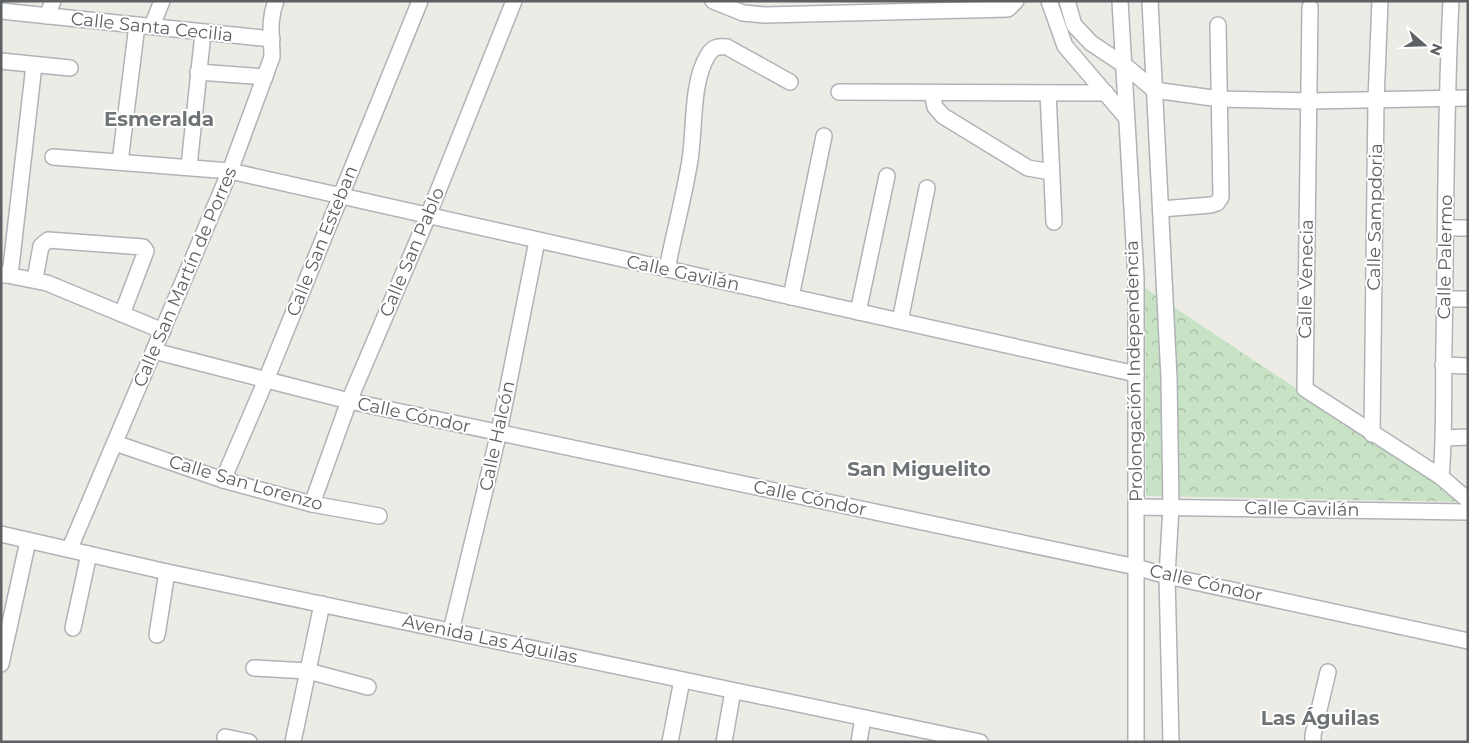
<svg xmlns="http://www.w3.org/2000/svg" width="1469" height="743" font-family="Montserrat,sans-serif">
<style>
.park{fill:url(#park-crowns)}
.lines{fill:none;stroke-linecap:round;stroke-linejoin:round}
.minor-casing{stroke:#b0b3b6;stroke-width:18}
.minor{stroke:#fff;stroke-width:15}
.labels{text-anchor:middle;stroke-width:4;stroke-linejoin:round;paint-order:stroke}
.street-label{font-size:18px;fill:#5d6164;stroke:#fff}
.quarter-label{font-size:20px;font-weight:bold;fill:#6e7376;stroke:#fff}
</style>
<defs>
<pattern id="park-crowns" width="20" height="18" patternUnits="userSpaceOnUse" patternTransform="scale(1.25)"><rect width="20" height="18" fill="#c8e2c5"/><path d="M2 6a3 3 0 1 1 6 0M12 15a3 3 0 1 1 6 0" fill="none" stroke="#a6bba4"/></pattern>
</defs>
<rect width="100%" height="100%" fill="#edebe5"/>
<polygon class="park" points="1145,288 1467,502 1146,496"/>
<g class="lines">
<g class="minor-casing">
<g id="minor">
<polyline points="713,1 743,13 765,15 1008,9 1016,1"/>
<polyline points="1049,1 1065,46 1125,116"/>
<polyline points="1067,1 1074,25 1091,43 1127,67 1154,90 1220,99 1309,101 1468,98"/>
<polyline points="1120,1 1136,278 1136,742"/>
<polyline points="1150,1 1169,378 1171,507 1167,576 1171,742"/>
<polyline points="1310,7 1305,389 1441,477 1468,500"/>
<polyline points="1,11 272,39"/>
<polyline points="47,16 53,1"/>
<polyline points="152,26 162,1"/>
<polyline points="1,61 70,68"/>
<polyline points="198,72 265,77"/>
<polyline points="839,92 1106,93"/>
<polyline points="932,93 935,107 943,116 1028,168 1051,172"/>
<polyline points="1048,93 1054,222"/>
<polyline points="53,157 230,171 1136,374"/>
<polyline points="120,162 137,25"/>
<polyline points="189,166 203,33"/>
<polyline points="1161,209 1211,205 1217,203 1221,197 1218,25"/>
<polyline points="1447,228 1468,228"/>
<path d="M667 269C674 233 684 197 690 160 695 129 691 82 708 55 713 47 718 46 727 47L790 82"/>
<polyline points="1,275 7,275 11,267 34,65"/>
<polyline points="7,275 47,283 122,314 146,251 143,247 48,240 41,246 35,279"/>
<polyline points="791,297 824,136"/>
<polyline points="1445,299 1468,299"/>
<polyline points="858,312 887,176"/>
<polyline points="122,314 163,331"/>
<polyline points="900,321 927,188"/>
<polyline points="154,351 349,401 1136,567 1167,576 1468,641"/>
<polyline points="1443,365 1468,366"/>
<polyline points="1372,434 1376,100 1380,1"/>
<polyline points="1445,438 1468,437"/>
<polyline points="115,443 223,480 312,504 379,516"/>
<path d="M1441 477C1445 433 1443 389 1444 345 1446 230 1445 116 1451 1"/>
<polyline points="223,480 266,380 420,1"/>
<polyline points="312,504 349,401 428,216 514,1"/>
<polyline points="1136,507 1468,512"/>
<polyline points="1,534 167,572 980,742"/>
<path d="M70 548 230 171 272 57C272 37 268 21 276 1"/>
<polyline points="73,628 89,554"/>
<polyline points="451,631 499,432 537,241"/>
<polyline points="157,635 167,572"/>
<polyline points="1,664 28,541"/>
<polyline points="254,668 308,671 368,687"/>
<polyline points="225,737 249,742"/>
<polyline points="293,742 322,604"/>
<polyline points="670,742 682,680"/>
<polyline points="724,742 733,691"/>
<polyline points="859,742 863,718"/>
<polyline points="1313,742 1313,735 1328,672"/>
</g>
</g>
<use href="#minor" class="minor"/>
</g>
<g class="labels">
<g class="street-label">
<text transform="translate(152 27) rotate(6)" y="6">Calle Santa Cecilia</text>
<text transform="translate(1375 217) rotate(-89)" y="6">Calle Sampdoria</text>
<text transform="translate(322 241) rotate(-68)" y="6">Calle San Esteban</text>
<text transform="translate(412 252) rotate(-67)" y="6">Calle San Pablo</text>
<text transform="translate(1445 257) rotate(-89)" y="6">Calle Palermo</text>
<text transform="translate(683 273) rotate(12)" y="6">Calle Gavilán</text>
<text transform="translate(185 277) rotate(-67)" y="6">Calle San Martín de Porres</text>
<text transform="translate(1306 279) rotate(-89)" y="6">Calle Venecia</text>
<text transform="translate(1134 371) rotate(-91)" y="6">Prolongación Independencia</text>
<text transform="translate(414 415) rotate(12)" y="6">Calle Cóndor</text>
<text transform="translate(497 436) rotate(-78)" y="6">Calle Halcón</text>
<text transform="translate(246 483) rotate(16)" y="6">Calle San Lorenzo</text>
<text transform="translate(810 498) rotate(12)" y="6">Calle Cóndor</text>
<text transform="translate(1302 509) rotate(1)" y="6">Calle Gavilán</text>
<text transform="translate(1206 583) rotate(13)" y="6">Calle Cóndor</text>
<text transform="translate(490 639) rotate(12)" y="6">Avenida Las Águilas</text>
</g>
<g class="quarter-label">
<text x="159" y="126">Esmeralda</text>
<text x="919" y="476">San Miguelito</text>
<text x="1320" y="725">Las Águilas</text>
</g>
</g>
<rect width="1469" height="743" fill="none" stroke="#5d6164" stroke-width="5"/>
<g transform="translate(1424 45) rotate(110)" stroke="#ffffff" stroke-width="4" paint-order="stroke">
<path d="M0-4L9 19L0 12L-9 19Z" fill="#5d6164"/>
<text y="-8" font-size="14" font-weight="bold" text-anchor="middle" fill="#5d6164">N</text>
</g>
</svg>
